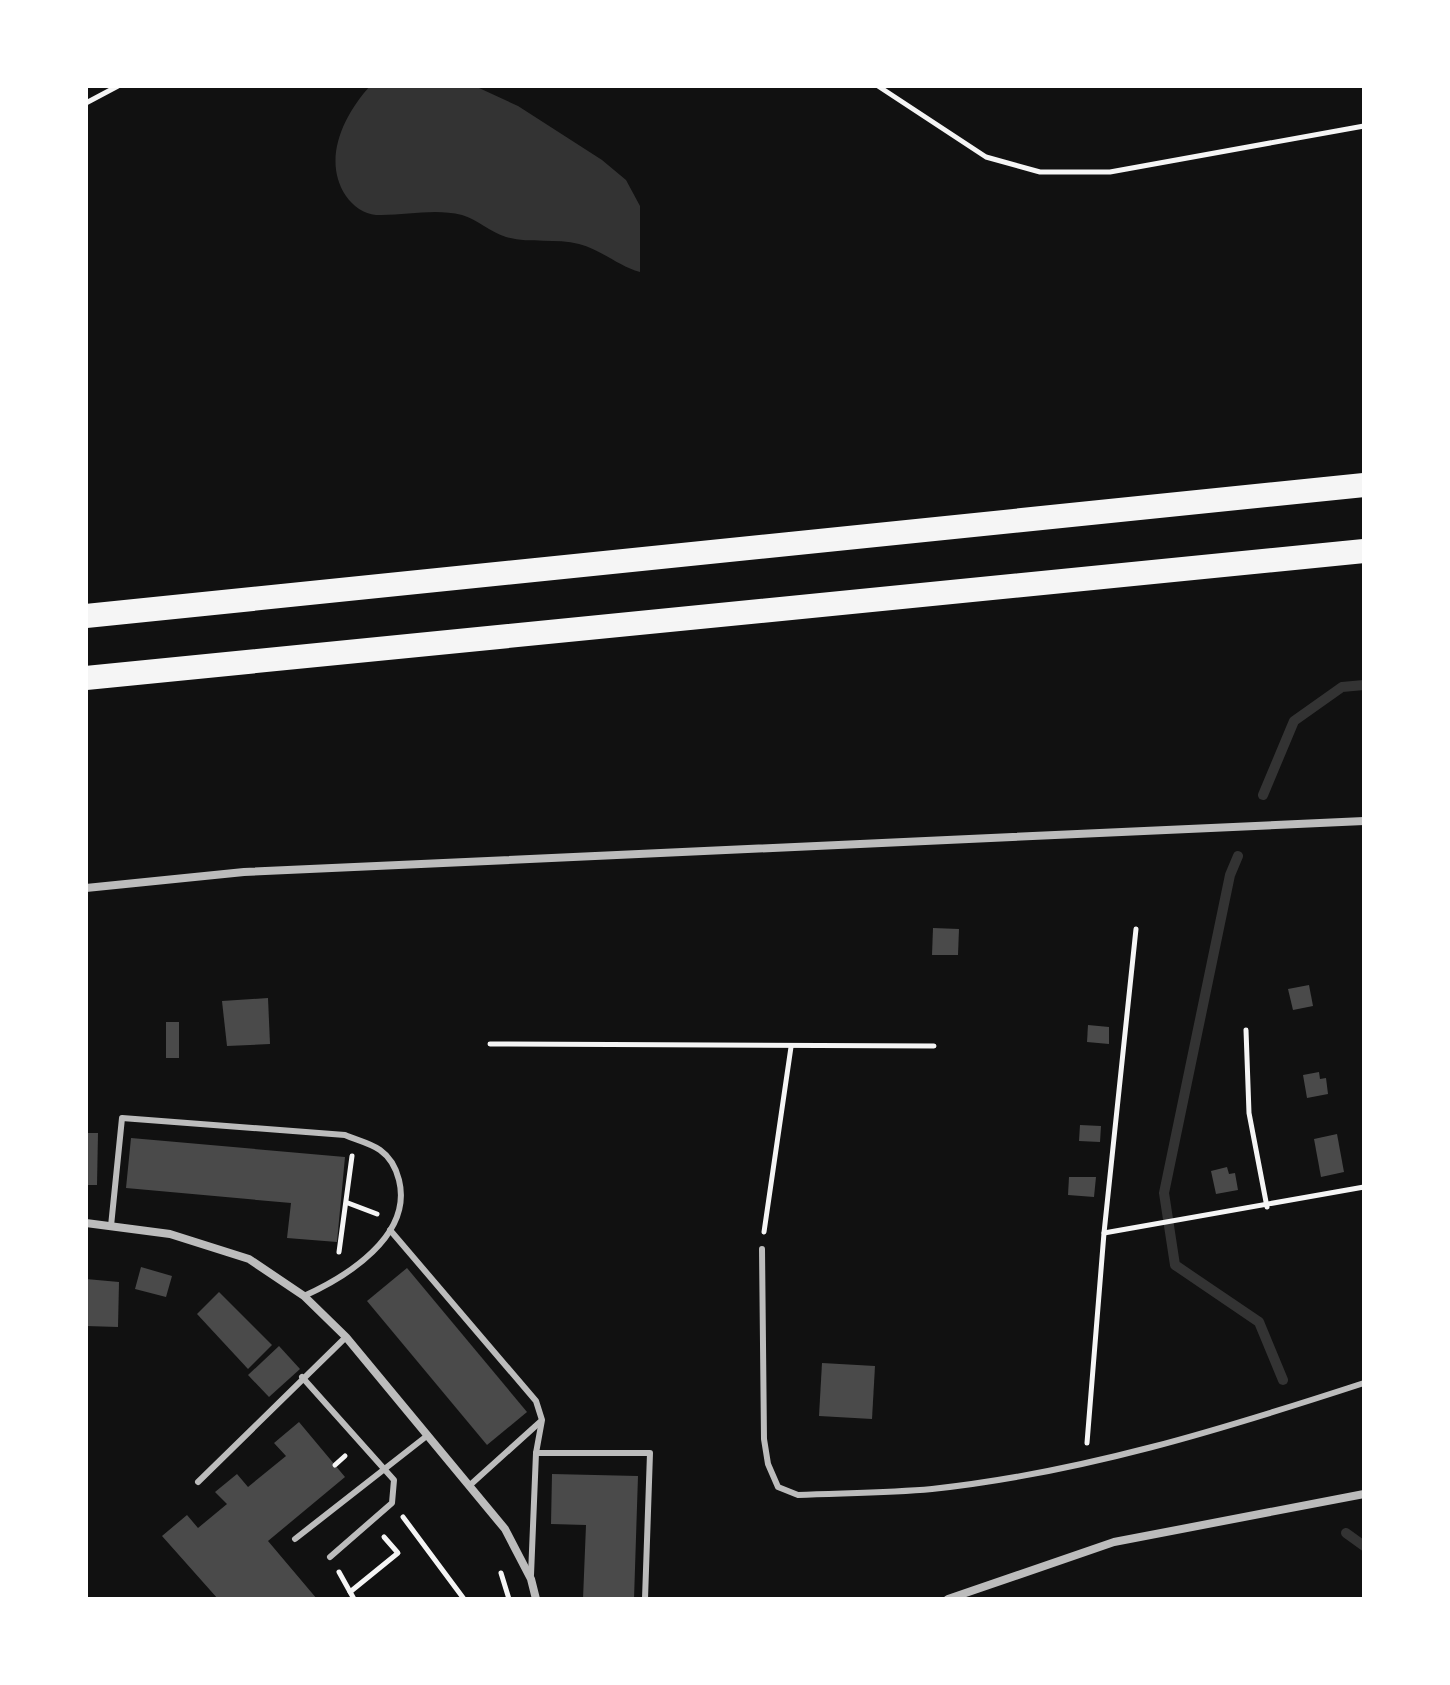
<svg xmlns="http://www.w3.org/2000/svg" width="1450" height="1685" font-family="Karla,sans-serif">
<style>
.water{fill:#333}
.lines{fill:none;stroke-linecap:round;stroke-linejoin:round}
.stream{stroke:#333;stroke-width:10}
.building{fill:#4a4a4a}
.path{stroke:#f5f5f5;stroke-width:5}
.service{stroke:#bcbcbc;stroke-width:6}
.minor{stroke:#bcbcbc;stroke-width:8}
.motorway{stroke:#f5f5f5;stroke-width:24}
</style>
<rect width="100%" height="100%" fill="#111"/>
<path class="water" d="M370 86 479 88 518 106 602 160 626 180 640 206V272C618 266 602 250 579 244 556 238 529 244 506 237 490 232 477 219 462 215 433 208 405 216 376 215 364 214 353 206 346 196 322 160 343 116 370 86Z"/>
<g class="lines">
<g class="stream">
<polyline points="1263,795 1294,721 1342,687 1364,685"/>
<polyline points="1238,856 1230,875 1164,1193 1175,1265 1259,1322 1283,1380"/>
<polyline points="1346,1533 1364,1546"/>
</g>
</g>
<g class="building">
<polygon points="933,928 959,929 958,955 932,955"/>
<polygon points="1309,985 1313,1006 1293,1010 1288,989"/>
<polygon points="268,998 270,1044 227,1046 222,1001"/>
<rect x="166" y="1022" width="13" height="36"/>
<polygon points="1088,1025 1109,1027 1109,1044 1087,1042"/>
<polygon points="1319,1072 1320,1079 1326,1078 1328,1094 1307,1098 1303,1075"/>
<polygon points="1080,1125 1101,1126 1100,1142 1079,1141"/>
<polygon points="86,1133 98,1133 97,1185 86,1185"/>
<polygon points="1337,1134 1344,1172 1321,1177 1314,1139"/>
<polygon points="131,1138 345,1157 337,1242 287,1238 291,1203 126,1188"/>
<polygon points="1227,1167 1229,1174 1235,1173 1238,1190 1216,1194 1211,1171"/>
<polygon points="1069,1177 1096,1177 1094,1197 1068,1195"/>
<polygon points="141,1267 172,1276 166,1297 135,1289"/>
<polygon points="407,1268 527,1412 487,1445 367,1301"/>
<polygon points="86,1279 119,1282 118,1327 86,1326"/>
<polygon points="219,1292 272,1345 248,1369 197,1314"/>
<polygon points="279,1346 300,1369 269,1397 248,1375"/>
<polygon points="822,1363 875,1366 872,1419 819,1416"/>
<polygon points="299,1422 345,1477 268,1541 317,1599 218,1599 162,1536 187,1515 198,1528 227,1504 215,1492 237,1474 248,1487 286,1456 274,1443"/>
<polygon points="552,1474 638,1476 634,1599 583,1599 586,1525 551,1524"/>
</g>
<g class="lines">
<g class="path">
<polyline points="878,86 986,157 1040,172 1110,172 1364,126"/>
<polyline points="86,103 118,86"/>
<polyline points="1246,1030 1249,1113 1267,1207"/>
<polyline points="490,1044 934,1046"/>
<polyline points="348,1203 377,1214"/>
<polyline points="764,1232 791,1047"/>
<polyline points="1104,1233 1364,1187"/>
<polyline points="339,1252 352,1156"/>
<polyline points="1087,1443 1104,1233 1136,929"/>
<polyline points="335,1465 345,1456"/>
<polyline points="403,1517 464,1599"/>
<polyline points="339,1572 354,1599"/>
<polyline points="501,1573 509,1599"/>
<polyline points="350,1592 398,1553 384,1537"/>
</g>
<g class="service">
<path d="M111 1226 122 1118 345 1135C356 1140 370 1143 380 1150 390 1157 396 1168 399 1180 413 1236 346 1277 304 1296"/>
<polyline points="390,1230 536,1401 542,1420 536,1453 531,1575"/>
<path d="M762 1249 764 1439 768 1464 778 1487 798 1495C843 1493 888 1493 932 1489 1081 1473 1223 1429 1364 1383"/>
<polyline points="302,1377 394,1480 392,1503 330,1557"/>
<polyline points="536,1453 650,1453 645,1599"/>
<polyline points="198,1482 346,1337"/>
<polyline points="469,1486 540,1422"/>
<polyline points="295,1539 428,1435"/>
</g>
<g class="minor">
<polyline points="86,888 244,872 1364,821"/>
<polyline points="86,1223 170,1234 249,1259 304,1296 346,1337 505,1529 531,1579 536,1599"/>
<polyline points="948,1599 1114,1542 1364,1494"/>
</g>
<g class="motorway">
<polyline points="86,616 1364,485"/>
<polyline points="86,678 1364,551"/>
</g>
</g>
<rect width="1450" height="1685" fill="none" stroke="#ffffff" stroke-width="176"/>
</svg>
